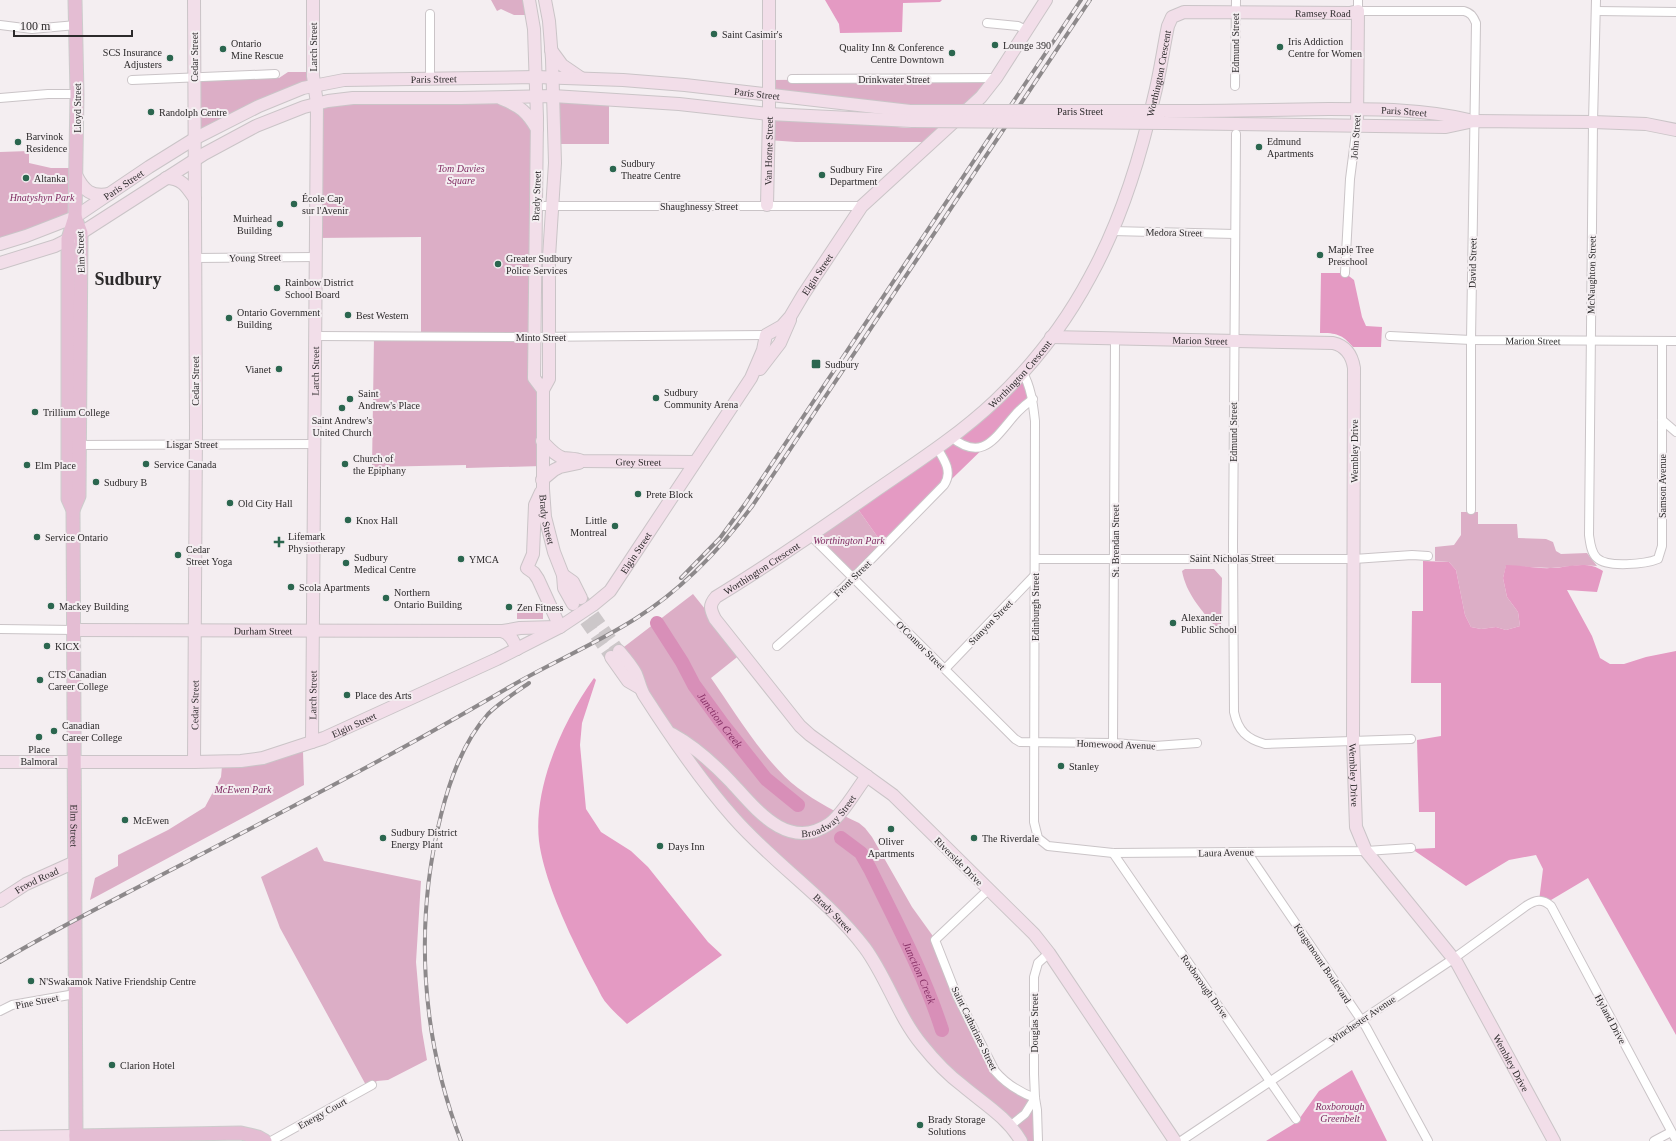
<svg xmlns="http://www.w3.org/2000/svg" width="1676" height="1141" font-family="Georgia,serif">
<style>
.green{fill:#dcaec6}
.forest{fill:#e49ac3}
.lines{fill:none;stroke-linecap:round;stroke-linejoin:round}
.river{stroke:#d88fb8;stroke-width:14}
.secondary-tunnel{stroke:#ccc7c9;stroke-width:12;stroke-dasharray:12 6;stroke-linecap:butt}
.street-casing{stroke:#cac4c7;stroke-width:10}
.secondary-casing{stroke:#cac4c7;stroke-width:14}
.primary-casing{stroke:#ccc;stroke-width:15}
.street{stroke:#fff;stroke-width:8}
.secondary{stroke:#f2dee9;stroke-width:12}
.primary{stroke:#e4bdd3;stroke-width:13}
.rail-casing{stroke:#8d898b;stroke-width:4}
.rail{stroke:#f4eef1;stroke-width:2.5;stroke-dasharray:8;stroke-linecap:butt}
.secondary-bridge-casing{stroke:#cac4c7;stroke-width:14;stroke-linecap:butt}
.secondary-bridge{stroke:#f2dee9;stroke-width:12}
.poi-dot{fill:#2b664f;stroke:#f4eef1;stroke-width:1.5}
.labels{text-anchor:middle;stroke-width:4;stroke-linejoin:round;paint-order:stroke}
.street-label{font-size:10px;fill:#2c2a2b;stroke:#f4eef1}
.poi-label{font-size:10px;fill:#2c2a2b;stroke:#f4eef1;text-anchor:start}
.park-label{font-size:10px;font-style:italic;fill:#7f2a60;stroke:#f4eef1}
.water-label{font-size:11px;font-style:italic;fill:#883267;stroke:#f4eef1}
.town-label{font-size:18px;font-weight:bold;fill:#2c2a2b;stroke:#f4eef1}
</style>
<rect width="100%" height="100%" fill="#f4eef1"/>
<g class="green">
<polygon points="491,0 529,0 531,15 514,15 501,9 497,11"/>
<polygon points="288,72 313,72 315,85 195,139 195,78 279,78"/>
<polygon points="994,74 966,106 904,106 791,92 767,88 768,80 903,79"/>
<polygon points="553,96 609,100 609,144 555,144"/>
<polygon points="509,103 537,129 534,378 542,390 542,466 466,468 466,465 372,467 374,337 421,337 421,237 315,238 316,104"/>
<polygon points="768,115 908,128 947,128 932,142 796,142 768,140"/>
<polygon points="29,151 29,163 51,168 75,168 74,217 0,243 0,152"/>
<polygon points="855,505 884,546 852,578 810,536"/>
<polygon points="1461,512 1478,512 1478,524 1517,524 1518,538 1546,539 1553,542 1556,551 1561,554 1587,553 1597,566 1583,565 1551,568 1506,566 1503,578 1507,597 1518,612 1520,626 1506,630 1496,627 1481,629 1471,627 1465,615 1456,570 1449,562 1435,561 1435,547 1454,545 1461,535"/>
<path d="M1185 569H1214L1222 578 1221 626H1215C1201 610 1186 593 1182 571Z"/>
<path d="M693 594 741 654 711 678C735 712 765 763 798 788 816 802 838 813 859 823L865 828 872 837 912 907 935 939 995 1071 1036 1098 1039 1141H1020L946 1073 864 948 732 817 620 650Z"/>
<polygon points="517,606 543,607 543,619 517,619"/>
<polygon points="303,751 304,785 90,900 95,878 118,866 118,855 168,830 205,807 221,777 222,766 267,763"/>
<polygon points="317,847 324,861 421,881 416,962 422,1031 427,1060 388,1080 377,1081 367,1087 280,928 261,877"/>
</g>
<g class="forest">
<polygon points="825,0 942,0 940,2 903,3 902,32 840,33 839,24"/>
<path d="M1321 273H1345L1354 280 1362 317 1366 326 1382 327 1381 347H1353C1342 334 1336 333 1320 333Z"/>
<path d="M1021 371 1033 400C983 449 933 496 884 546L855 505 935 448Z"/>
<path d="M1423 561 1449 562 1456 570 1465 615 1471 627 1481 629 1496 627 1506 630 1520 626 1518 612 1507 597 1503 578 1506 565C1521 565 1537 569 1552 568 1569 567 1588 560 1603 571L1597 592 1567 590 1592 636 1600 658 1610 664H1624L1646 657 1676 651V1035L1588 878 1546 903 1539 901 1543 869 1536 855 1509 860 1466 886 1412 849 1435 848V812H1419L1417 740 1441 736V683H1411L1412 611H1423Z"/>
<path d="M594 678 596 680 582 723 580 745 586 809 601 832 631 851 648 867 708 942 722 955 627 1024C621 1018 614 1012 608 1005 603 1000 600 993 597 987 588 971 580 955 572 938 559 910 543 872 539 841 533 787 563 721 594 678Z"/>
<polygon points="1352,1070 1387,1141 1266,1141 1297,1122 1319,1091"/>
</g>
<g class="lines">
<g class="river">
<path id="s1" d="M657 623 682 662 694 685 721 722 766 779 798 805"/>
<path id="s2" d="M841 838 861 853 870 869C896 922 924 974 942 1030"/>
</g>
<g class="secondary-tunnel">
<polyline points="583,600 619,651"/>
<polyline points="575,606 611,657"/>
</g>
<g class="street-casing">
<g id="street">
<path d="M1358 0V11H1464C1471 13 1473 16 1476 23L1471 340V510"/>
<path d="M1596 0 1593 122 1589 535C1590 542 1591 553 1597 558 1607 568 1646 564 1658 559L1662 546V341"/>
<polyline points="1596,11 1676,12"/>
<polyline points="987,23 1018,26 1026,30"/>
<polyline points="0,25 32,29 76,25"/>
<polyline points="430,78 430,14"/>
<polyline points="792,79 996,78"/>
<polyline points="132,80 275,74"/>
<polyline points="1235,86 1236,0"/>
<polyline points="0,98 48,94 77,94"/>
<path d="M1236 134 1233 545 1234 712C1238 731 1247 739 1265 744L1411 739"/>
<polyline points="537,206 862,206"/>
<polyline points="1112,231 1235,234"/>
<polyline points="195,258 316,257"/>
<polyline points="1345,273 1350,179 1357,125"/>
<polyline points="316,336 525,337 766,335"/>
<path id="s3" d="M1390 336 1471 340 1676 341"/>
<path d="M1022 371C1031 387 1033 403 1035 421L1034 822 1038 838 1048 846 1113 853 1366 851 1411 848"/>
<polyline points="1662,420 1676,432"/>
<path d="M951 437C982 462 994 439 1014 416 1019 410 1026 404 1033 399"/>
<polyline points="76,445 315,444"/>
<polyline points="811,536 1015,739 1020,742 1113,743 1155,746 1197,743"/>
<polyline points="1035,559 1354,559 1412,555 1428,556"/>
<polyline points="0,629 74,630"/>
<path d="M777 646 844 587 944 485C953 472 944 459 937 448"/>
<polyline points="945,669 1035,575"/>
<polyline points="1113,743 1115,339"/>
<polyline points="1247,852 1366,1027 1428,1141"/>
<polyline points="1113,853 1296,1119"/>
<path d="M988 890 935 940 957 996 995 1071C1006 1084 1019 1092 1035 1098"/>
<polyline points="0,1011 12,1005 75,994"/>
<polyline points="1010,1126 1025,1114 1035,1098"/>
<polyline points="271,1141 372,1085"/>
<polyline points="1038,1141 1037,1110 1035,1098 1034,1074 1034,977 1038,963 1049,953"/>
<path d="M1181 1141 1453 959 1526 906C1535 900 1542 898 1551 906L1676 1140"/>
<polyline points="1654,1141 1671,1132"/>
</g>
</g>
<g class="secondary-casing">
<g id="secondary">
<polyline points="529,0 534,29 537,118 534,378 543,390"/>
<path id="s4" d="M545 0 549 21 552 59 555 163 549 257V379L543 390V489L545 517 554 552 563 575 564 588 573 604"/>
<polyline points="551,50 562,65 581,78"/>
<path d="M502 99C520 106 527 112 537 129"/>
<path id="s5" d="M1164 111C1219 111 1274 110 1329 109 1376 109 1424 109 1469 120"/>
<polyline points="1165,123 1446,127 1474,121 1593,122 1646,124 1676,130"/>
<path d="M76 175C84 191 91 197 109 194"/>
<path d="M166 178C182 178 187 187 195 199"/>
<path id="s6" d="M767 205 769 114V0"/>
<path id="s7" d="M0 244 26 236 75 217 149 167 194 139 259 106 303 88 344 80 536 77 623 80 685 85 910 111"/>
<polyline points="0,263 55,246 81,233 204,154 256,126 304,107 328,101 353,98 461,98 553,96 679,104 769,114 912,121"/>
<path id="s8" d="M1051 337 1333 343C1346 346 1352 355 1354 368L1353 741 1356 827 1366 851 1457 963 1554 1141"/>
<polyline points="760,369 780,343 790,320"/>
<path id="s9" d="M542 441C548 447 554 455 563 458 569 459 575 458 582 461L695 462"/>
<polyline points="542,480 554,470 560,467 579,463"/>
<polyline points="541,492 535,505 533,554 527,568 534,573 538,579 560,627"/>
<polyline points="563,575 573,582 581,598"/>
<path id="s10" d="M74 630 501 631C510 633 513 640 517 649"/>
<polyline points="503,631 520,628 556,627"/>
<path id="s11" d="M619 651C625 658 632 666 636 674 639 681 640 688 644 695 671 737 700 780 733 817 774 864 827 898 865 948 887 978 898 1016 922 1045 934 1060 947 1074 963 1086 983 1103 1007 1117 1021 1141"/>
<polyline points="611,657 628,681 640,688"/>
<path id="s12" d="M672 734C694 746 714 764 731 782 756 809 788 852 829 824 843 814 856 790 867 776"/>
<path id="s13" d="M312 742 317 103 313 76V0"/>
<path id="s14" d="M0 762H194L241 761 263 758 324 738 497 659 560 627 593 605 610 591 614 585 751 378 763 350 766 335 782 326 790 317 803 295 862 206 981 97 996 78 1046 0"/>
<path id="s15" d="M194 762 196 426 194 0"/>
<path id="s16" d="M0 901 26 884 75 862"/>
<polyline points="0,1137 76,1136"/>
<path id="s17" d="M1175 1141 1049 953 1034 934 893 795 810 735 800 726 715 619C710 609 709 605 716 597 770 564 821 529 872 493 914 464 958 436 995 401 1032 366 1066 322 1090 277 1121 221 1140 159 1154 97 1160 74 1163 50 1168 26L1172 17 1184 12 1350 13 1358 11 1357 125"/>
</g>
</g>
<g class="primary-casing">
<g id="primary">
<path id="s18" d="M75 0 77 94 75 217 68 239V499L73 510 76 1141"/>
<polyline points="73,510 79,496 81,233 75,217"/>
<polyline points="76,1136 241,1133 258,1137 265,1141"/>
</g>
</g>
<use href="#street" class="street"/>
<use href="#secondary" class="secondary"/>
<use href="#primary" class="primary"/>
<g class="rail-casing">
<g id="rail">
<polyline points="681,578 720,538 745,504 1081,0"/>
<path d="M0 962C55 929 112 901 169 871 282 812 396 754 506 689 548 664 594 645 635 619 683 589 720 550 753 505L1090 0"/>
<path d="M461 1141C421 1037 414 923 441 815 450 779 463 742 488 714 500 702 515 693 529 683"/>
</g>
</g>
<use href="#rail" class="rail"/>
<g class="secondary-bridge-casing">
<g id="secondary-bridge">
<path id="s19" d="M910 111H1164"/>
<polyline points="912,121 1165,123"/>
</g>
</g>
<use href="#secondary-bridge" class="secondary-bridge"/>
</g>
<g class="poi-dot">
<circle cx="714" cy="34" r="4"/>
<circle cx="995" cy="45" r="4"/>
<circle cx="1280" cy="47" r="4"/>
<circle cx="223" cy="49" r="4"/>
<circle cx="952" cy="53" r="4"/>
<circle cx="170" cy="58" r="4"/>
<circle cx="151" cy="112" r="4"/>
<circle cx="18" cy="142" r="4"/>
<circle cx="1259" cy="147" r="4"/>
<circle cx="613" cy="169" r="4"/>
<circle cx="822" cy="175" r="4"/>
<circle cx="26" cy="178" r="4"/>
<circle cx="294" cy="204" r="4"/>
<circle cx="280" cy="224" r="4"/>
<circle cx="1320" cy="255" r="4"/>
<circle cx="498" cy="264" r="4"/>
<circle cx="277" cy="288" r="4"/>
<circle cx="348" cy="315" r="4"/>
<circle cx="229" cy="318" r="4"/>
<rect x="811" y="359" width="10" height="10" rx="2"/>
<circle cx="279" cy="369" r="4"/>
<circle cx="656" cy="398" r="4"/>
<circle cx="350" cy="399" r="4"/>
<circle cx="342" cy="408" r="4"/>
<circle cx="35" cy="412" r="4"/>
<circle cx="146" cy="464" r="4"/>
<circle cx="345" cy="464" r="4"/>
<circle cx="27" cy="465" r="4"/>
<circle cx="96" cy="482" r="4"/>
<circle cx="638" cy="494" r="4"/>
<circle cx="230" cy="503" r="4"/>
<circle cx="348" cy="520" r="4"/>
<circle cx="615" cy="526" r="4"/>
<circle cx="37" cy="537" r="4"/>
<path d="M277 536h4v4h4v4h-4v4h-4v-4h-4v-4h4z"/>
<circle cx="178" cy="555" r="4"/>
<circle cx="461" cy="559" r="4"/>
<circle cx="346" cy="563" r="4"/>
<circle cx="291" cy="587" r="4"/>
<circle cx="386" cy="598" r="4"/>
<circle cx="51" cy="606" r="4"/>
<circle cx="509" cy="607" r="4"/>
<circle cx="1173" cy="623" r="4"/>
<circle cx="47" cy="646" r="4"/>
<circle cx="40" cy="680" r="4"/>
<circle cx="347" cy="695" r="4"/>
<circle cx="54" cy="731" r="4"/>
<circle cx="39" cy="737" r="4"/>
<circle cx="1061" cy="766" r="4"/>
<circle cx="125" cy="820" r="4"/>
<circle cx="891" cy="829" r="4"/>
<circle cx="383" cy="838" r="4"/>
<circle cx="974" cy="838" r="4"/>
<circle cx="660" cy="846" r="4"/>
<circle cx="31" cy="981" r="4"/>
<circle cx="112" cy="1065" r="4"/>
<circle cx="920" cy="1125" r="4"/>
</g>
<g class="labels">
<g class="street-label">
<text dy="4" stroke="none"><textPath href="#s17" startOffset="1649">Ramsey Road</textPath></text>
<text transform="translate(1235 43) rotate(-90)" y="4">Edmund Street</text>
<text transform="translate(313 47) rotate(-90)" y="4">Larch Street</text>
<text transform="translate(194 57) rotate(-90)" y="4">Cedar Street</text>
<text dy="4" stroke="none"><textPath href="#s17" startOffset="1439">Worthington Crescent</textPath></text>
<text dy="4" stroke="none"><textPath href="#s7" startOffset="474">Paris Street</textPath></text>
<text x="894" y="83">Drinkwater Street</text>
<text dy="4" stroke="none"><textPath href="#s7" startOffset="798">Paris Street</textPath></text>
<text transform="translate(77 108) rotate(-90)" y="4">Lloyd Street</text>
<text dy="4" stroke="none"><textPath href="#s19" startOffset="170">Paris Street</textPath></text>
<text dy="4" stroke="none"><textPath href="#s5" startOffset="240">Paris Street</textPath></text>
<text transform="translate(1355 137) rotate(-86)" y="4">John Street</text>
<text dy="4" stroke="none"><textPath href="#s6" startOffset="54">Van Horne Street</textPath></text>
<text dy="4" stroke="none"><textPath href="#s7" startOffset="138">Paris Street</textPath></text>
<text transform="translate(536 196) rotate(-88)" y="4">Brady Street</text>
<text x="699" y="210">Shaughnessy Street</text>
<text transform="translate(1174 232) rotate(1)" y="4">Medora Street</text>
<text transform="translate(80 252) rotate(-92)" y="4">Elm Street</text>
<text transform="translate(255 257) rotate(-1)" y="4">Young Street</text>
<text transform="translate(1472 263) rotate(-89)" y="4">David Street</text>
<text dy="4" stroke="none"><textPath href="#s14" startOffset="1032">Elgin Street</textPath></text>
<text transform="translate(1591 275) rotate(-89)" y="4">McNaughton Street</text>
<text x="541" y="341">Minto Street</text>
<text dy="4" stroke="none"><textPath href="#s8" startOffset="149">Marion Street</textPath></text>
<text dy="4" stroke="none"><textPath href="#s3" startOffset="143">Marion Street</textPath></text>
<text dy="4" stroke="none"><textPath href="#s13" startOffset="371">Larch Street</textPath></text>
<text dy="4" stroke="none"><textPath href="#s17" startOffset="1103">Worthington Crescent</textPath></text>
<text transform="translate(195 381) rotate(-90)" y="4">Cedar Street</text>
<text transform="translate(1233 432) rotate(-90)" y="4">Edmund Street</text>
<text x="192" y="448">Lisgar Street</text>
<text transform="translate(1354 451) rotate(-90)" y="4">Wembley Drive</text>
<text dy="4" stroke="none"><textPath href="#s9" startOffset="103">Grey Street</textPath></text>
<text transform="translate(1662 486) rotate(-90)" y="4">Samson Avenue</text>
<text dy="4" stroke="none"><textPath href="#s4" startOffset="522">Brady Street</textPath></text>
<text transform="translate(1115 541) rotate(-90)" y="4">St. Brendan Street</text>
<text dy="4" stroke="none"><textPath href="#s14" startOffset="696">Elgin Street</textPath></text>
<text x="1232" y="562">Saint Nicholas Street</text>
<text dy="4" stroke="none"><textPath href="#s17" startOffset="779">Worthington Crescent</textPath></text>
<text transform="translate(852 578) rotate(-44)" y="4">Front Street</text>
<text transform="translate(1035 607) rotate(-90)" y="4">Edinburgh Street</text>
<text transform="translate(990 622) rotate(-46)" y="4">Stanyon Street</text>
<text dy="4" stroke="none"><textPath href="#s10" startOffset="189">Durham Street</textPath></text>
<text transform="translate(921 645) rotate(45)" y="4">O'Connor Street</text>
<text dy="4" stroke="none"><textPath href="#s13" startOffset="47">Larch Street</textPath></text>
<text dy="4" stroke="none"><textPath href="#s15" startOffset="57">Cedar Street</textPath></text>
<text dy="4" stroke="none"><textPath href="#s14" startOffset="360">Elgin Street</textPath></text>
<text transform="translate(1116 744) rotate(2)" y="4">Homewood Avenue</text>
<text dy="4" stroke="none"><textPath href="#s8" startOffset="724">Wembley Drive</textPath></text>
<text dy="4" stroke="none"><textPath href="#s12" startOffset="199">Broadway Street</textPath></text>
<text dy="4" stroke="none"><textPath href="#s18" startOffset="828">Elm Street</textPath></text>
<text transform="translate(1226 852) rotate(-1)" y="4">Laura Avenue</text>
<text transform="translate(959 861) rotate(45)" y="4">Riverside Drive</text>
<text dy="4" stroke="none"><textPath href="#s16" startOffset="42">Frood Road</textPath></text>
<text dy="4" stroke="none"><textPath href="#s11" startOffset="341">Brady Street</textPath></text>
<text transform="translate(1323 963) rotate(56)" y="4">Kingsmount Boulevard</text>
<text transform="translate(1205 986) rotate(55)" y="4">Roxborough Drive</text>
<text transform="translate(37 1001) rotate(-11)" y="4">Pine Street</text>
<text transform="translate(1362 1019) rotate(-34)" y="4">Winchester Avenue</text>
<text transform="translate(1611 1019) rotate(62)" y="4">Hyland Drive</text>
<text transform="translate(1034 1023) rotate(-90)" y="4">Douglas Street</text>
<text transform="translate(975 1028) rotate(64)" y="4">Saint Catharines Street</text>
<text dy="4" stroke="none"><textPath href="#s8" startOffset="1060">Wembley Drive</textPath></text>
<text transform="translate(322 1113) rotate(-29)" y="4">Energy Court</text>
</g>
<g class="poi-label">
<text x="722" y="38">Saint Casimir's</text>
<text x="1288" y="45">Iris Addiction<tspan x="1288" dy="12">Centre for Women</tspan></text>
<text x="231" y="47">Ontario<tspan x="231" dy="12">Mine Rescue</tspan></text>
<text x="1003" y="49">Lounge 390</text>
<text x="944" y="51" text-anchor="end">Quality Inn &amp; Conference<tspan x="944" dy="12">Centre Downtown</tspan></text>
<text x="162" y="56" text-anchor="end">SCS Insurance<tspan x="162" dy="12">Adjusters</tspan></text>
<text x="159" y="116">Randolph Centre</text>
<text x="26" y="140">Barvinok<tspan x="26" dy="12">Residence</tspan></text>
<text x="1267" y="145">Edmund<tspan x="1267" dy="12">Apartments</tspan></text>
<text x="621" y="167">Sudbury<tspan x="621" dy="12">Theatre Centre</tspan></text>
<text x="830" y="173">Sudbury Fire<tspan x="830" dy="12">Department</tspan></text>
<text x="34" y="182">Altanka</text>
<text x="302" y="202">École Cap<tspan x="302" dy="12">sur l'Avenir</tspan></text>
<text x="272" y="222" text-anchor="end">Muirhead<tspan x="272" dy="12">Building</tspan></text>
<text x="1328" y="253">Maple Tree<tspan x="1328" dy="12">Preschool</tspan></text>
<text x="506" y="262">Greater Sudbury<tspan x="506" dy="12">Police Services</tspan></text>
<text x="285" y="286">Rainbow District<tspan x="285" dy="12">School Board</tspan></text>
<text x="237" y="316">Ontario Government<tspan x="237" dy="12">Building</tspan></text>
<text x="356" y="319">Best Western</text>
<text x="825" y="368">Sudbury</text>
<text x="271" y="373" text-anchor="end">Vianet</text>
<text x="664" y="396">Sudbury<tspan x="664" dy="12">Community Arena</tspan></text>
<text x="358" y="397">Saint<tspan x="358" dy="12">Andrew's Place</tspan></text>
<text x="43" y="416">Trillium College</text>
<text x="342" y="424" text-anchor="middle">Saint Andrew's<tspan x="342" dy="12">United Church</tspan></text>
<text x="353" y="462">Church of<tspan x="353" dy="12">the Epiphany</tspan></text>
<text x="154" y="468">Service Canada</text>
<text x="35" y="469">Elm Place</text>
<text x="104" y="486">Sudbury B</text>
<text x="646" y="498">Prete Block</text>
<text x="238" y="507">Old City Hall</text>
<text x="356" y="524">Knox Hall</text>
<text x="607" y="524" text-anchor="end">Little<tspan x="607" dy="12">Montreal</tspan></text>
<text x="288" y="540">Lifemark<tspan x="288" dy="12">Physiotherapy</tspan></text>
<text x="45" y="541">Service Ontario</text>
<text x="186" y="553">Cedar<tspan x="186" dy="12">Street Yoga</tspan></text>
<text x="354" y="561">Sudbury<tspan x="354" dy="12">Medical Centre</tspan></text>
<text x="469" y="563">YMCA</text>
<text x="299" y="591">Scola Apartments</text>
<text x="394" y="596">Northern<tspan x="394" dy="12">Ontario Building</tspan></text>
<text x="59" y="610">Mackey Building</text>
<text x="517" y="611">Zen Fitness</text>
<text x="1181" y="621">Alexander<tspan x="1181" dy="12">Public School</tspan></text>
<text x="55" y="650">KICX</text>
<text x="48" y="678">CTS Canadian<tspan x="48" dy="12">Career College</tspan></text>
<text x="355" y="699">Place des Arts</text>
<text x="62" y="729">Canadian<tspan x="62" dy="12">Career College</tspan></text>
<text x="39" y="753" text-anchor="middle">Place<tspan x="39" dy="12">Balmoral</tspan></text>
<text x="1069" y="770">Stanley</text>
<text x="133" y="824">McEwen</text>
<text x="391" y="836">Sudbury District<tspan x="391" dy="12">Energy Plant</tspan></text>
<text x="982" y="842">The Riverdale</text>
<text x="891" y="845" text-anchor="middle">Oliver<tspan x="891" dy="12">Apartments</tspan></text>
<text x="668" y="850">Days Inn</text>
<text x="39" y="985">N'Swakamok Native Friendship Centre</text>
<text x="120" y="1069">Clarion Hotel</text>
<text x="928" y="1123">Brady Storage<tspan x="928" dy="12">Solutions</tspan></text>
</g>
<g class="park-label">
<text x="461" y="172">Tom Davies<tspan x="461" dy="12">Square</tspan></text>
<text x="42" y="201">Hnatyshyn Park</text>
<text x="849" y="544">Worthington Park</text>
<text x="243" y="793">McEwen Park</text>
<text x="1340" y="1110">Roxborough<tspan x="1340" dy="12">Greenbelt</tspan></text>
</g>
<g class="water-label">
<text dy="4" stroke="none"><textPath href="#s1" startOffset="116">Junction Creek</textPath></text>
<text dy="4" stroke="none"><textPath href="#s2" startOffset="158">Junction Creek</textPath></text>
</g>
<g class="town-label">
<text x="128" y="285">Sudbury</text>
</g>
</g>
<path d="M14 30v6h118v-6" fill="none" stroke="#2c2a2b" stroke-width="2"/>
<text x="20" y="30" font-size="12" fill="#2c2a2b" stroke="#f4eef1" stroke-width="3" paint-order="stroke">100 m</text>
</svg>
